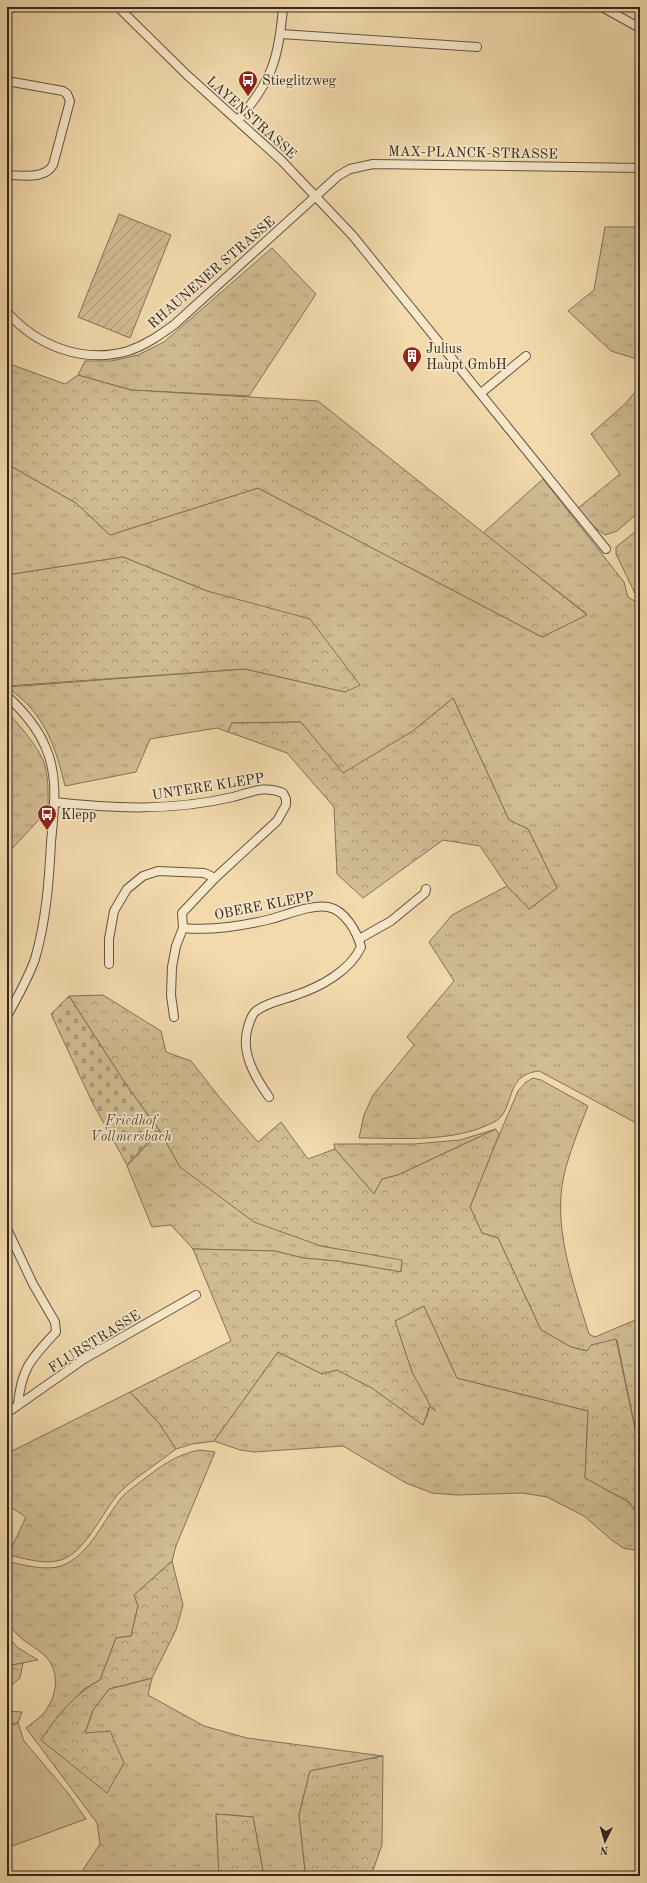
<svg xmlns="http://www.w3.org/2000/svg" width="647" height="1883" font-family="'Old Standard TT',serif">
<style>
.grass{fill:url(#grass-tufts);stroke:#82725a}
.forest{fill:url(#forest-crowns);stroke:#82725a}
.cemetery{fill:url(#cemetery-stones);stroke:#82725a}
.park{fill:#d1bc94;stroke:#82725a}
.garden{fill:url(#garden-furrows);stroke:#82725a}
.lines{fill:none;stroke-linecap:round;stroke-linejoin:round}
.minor-casing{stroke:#625443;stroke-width:10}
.minor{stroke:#f7e7c9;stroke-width:8}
.labels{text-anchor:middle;stroke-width:3.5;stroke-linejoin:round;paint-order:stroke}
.poi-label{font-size:14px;fill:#322820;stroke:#f7e7c9;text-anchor:start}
.street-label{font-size:14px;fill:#322820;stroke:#f7e7c9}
.park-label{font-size:14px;font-style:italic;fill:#5a4d3d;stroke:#f7e7c9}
</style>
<defs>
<pattern id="grass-tufts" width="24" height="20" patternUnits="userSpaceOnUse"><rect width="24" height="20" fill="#d1bc94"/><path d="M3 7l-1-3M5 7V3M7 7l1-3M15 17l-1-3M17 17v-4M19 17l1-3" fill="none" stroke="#aa9978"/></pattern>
<pattern id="forest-crowns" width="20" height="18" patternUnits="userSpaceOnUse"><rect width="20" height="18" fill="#d1bc94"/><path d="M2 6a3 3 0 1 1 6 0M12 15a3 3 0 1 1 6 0" fill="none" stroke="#aa9978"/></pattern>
<pattern id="cemetery-stones" width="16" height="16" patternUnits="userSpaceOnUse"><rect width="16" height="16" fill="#d1bc94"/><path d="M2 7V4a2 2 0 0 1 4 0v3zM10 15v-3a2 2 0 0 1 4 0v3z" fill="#aa9978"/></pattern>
<pattern id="garden-furrows" width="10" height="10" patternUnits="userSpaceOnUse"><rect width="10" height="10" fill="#d1bc94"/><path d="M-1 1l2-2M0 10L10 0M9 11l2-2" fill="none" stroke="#aa9978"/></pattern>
</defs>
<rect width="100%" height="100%" fill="#f2daac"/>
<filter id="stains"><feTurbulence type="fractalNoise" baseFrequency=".005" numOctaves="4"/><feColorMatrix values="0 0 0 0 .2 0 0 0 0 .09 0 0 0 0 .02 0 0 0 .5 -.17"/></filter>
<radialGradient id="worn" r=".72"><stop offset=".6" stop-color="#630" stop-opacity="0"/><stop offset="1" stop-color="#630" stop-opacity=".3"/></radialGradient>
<g class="grass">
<polygon points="605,227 640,227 640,360 611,351 568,311 594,290"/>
<polygon points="272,248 316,294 249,396 131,390 78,375 85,361 111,361 138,355 164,342"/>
<polygon points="640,386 640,511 617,531 605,535 594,527 577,509 620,474 591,434 626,403"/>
<path d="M7 464 76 503 110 535 258 488 542 637 587 614 483 533 543 479 624 582 628 597 638 603 640 610V1125L539 1071C502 1075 517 1110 494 1122 454 1143 403 1138 359 1138L364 1115 373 1095 414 1045 407 1037 454 981 429 942 452 915 507 886 529 909 557 888 528 829 509 820 453 698 413 731 343 774 301 722 232 723 228 732 217 728 150 739 136 772 65 786C58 757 50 729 29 706 23 699 15 694 8 687L245 669 345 692 207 591 123 557 7 575Z"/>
<polygon points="640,528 640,604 616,554 616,547"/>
<path d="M7 712C18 723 40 749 44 763 49 778 48 794 48 810L7 854Z"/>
<path d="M533 1078 541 1080 588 1106C580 1126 572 1146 566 1167 550 1222 573 1282 589 1334L595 1337 640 1318V1452L617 1340 588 1351 571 1347 541 1330 498 1238 482 1233 470 1207 485 1168 518 1091 526 1082Z"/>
<polygon points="496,1129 398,1175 382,1179 374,1194 335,1149 334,1144 414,1144 460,1140"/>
<polygon points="160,1131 180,1167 321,1246 402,1259 401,1272 337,1261 303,1258 275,1251 193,1249 171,1225 152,1227 127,1166"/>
<path d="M424 1306 457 1378 588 1411 585 1478 629 1502 640 1518V1551L623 1548 613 1541 584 1516 547 1497 522 1493 457 1495 432 1493 406 1483 343 1446 254 1452 240 1450 214 1441 278 1352 322 1374 337 1370 372 1388 423 1425 430 1407 436 1411C414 1390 405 1350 395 1321Z"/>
<path d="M130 1392 159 1423 176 1449C160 1462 134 1478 120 1492 102 1511 85 1556 57 1561 41 1564 23 1558 8 1555L26 1517 7 1505V1459L12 1451Z"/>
<path d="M200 1450 215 1452 176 1546 172 1561 134 1595 138 1606 131 1636 116 1638 100 1680 84 1689 57 1717 85 1733 93 1710 109 1689 152 1678 148 1695 204 1726 247 1738 383 1756 310 1771 299 1815 305 1870 293 1876H264L253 1817 216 1814 219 1876H79L100 1844 97 1823 26 1728C32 1723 38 1719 43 1714 58 1696 61 1670 43 1654 32 1645 20 1640 12 1628 2 1612 7 1580 7 1561 22 1565 46 1571 61 1566 91 1555 103 1519 123 1496 127 1491 134 1487 139 1483 158 1468 176 1454 200 1450Z"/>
<polygon points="7,1635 17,1647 38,1660 7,1666"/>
</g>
<g class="forest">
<polygon points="7,363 65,384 78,375 131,390 318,401 587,615 542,637 258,488 110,535 76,503 7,464"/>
<polygon points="123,557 207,591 310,619 360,685 345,692 245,669 7,686 7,575"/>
<polygon points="453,698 509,820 528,829 557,888 529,909 507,886 480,846 443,840 363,898 337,874 334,807 287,753 228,732 232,723 301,722 343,773 413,731"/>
<polygon points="103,995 161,1031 166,1052 191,1061 220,1098 258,1142 281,1122 308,1159 335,1149 374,1194 382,1179 398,1175 496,1129 499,1135 470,1207 482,1233 498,1238 541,1330 571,1347 587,1351 591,1345 616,1339 640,1452 640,1518 629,1502 585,1478 588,1411 457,1378 424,1306 395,1321 412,1372 430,1405 423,1425 372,1388 337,1370 322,1374 278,1352 214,1441 192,1444 176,1449 159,1423 130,1392 231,1341 193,1249 275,1251 303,1258 337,1261 401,1272 402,1260 321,1246 254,1222 180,1167 160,1131 125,1083 69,996"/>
<path d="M172 1561 183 1605 176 1630 152 1678 109 1689 93 1710 85 1733 110 1731 124 1763 107 1793 41 1740C57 1716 74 1694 100 1680L116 1638 131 1636 138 1606 134 1595Z"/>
<polygon points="23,1663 20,1678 7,1689 7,1666"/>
<polygon points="7,1711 22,1712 18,1723 7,1727"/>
<polygon points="383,1756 382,1845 371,1876 293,1876 305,1870 299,1815 310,1771"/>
<polygon points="216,1814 253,1817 264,1876 219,1876"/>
</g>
<polygon class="cemetery" points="69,996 125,1083 159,1130 127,1165 92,1102 51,1014"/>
<polygon class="park" points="18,1723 24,1741 68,1793 86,1819 7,1848 7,1727"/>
<polygon class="garden" points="119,214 171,235 130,338 78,317"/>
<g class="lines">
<g class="minor-casing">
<g id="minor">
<polyline points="118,7 187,75 281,160 353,236 606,549"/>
<polyline points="602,7 640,28"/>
<polyline points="281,34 477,47"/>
<path d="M7 81 63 91 67 94 70 101 53 165C44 180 22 175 7 175"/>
<path d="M238 120C272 81 279 58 283 7"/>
<path d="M7 312C37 346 83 364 128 351 146 345 160 335 175 324L338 176 350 169 373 164 640 168"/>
<polyline points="481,393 526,356"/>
<path d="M7 696C22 710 37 727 45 746 59 776 54 810 51 842 49 882 46 921 35 959 28 979 17 998 7 1016"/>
<path d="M54 802C115 809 173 811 233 797 251 792 265 785 283 793L286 799V805L277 821 215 878 182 913 183 928 176 946 172 967 171 995 174 1017"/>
<path d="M183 928C212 931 243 926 271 919 286 915 312 904 328 907 345 910 357 932 361 947 350 971 320 987 296 995 283 1000 268 1002 256 1011 251 1015 250 1021 248 1027 240 1052 255 1077 269 1097"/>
<polyline points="359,939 391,921 425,893 426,889"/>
<polyline points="109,964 109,939 114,911 127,889 143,876 158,871 204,873 215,878"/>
<path d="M7 1229 33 1284 55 1322 56 1332C32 1358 21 1368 18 1405"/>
<polyline points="7,1413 84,1359 196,1295"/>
</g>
</g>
<use href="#minor" class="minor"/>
</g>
<defs>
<g id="bus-pin" transform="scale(1)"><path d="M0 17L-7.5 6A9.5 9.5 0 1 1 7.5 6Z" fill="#8f2418" stroke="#f7e7c9"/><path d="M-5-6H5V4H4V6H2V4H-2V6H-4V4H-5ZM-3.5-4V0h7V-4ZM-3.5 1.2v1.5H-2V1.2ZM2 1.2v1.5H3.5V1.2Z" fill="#fff"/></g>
<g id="building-pin" transform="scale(1)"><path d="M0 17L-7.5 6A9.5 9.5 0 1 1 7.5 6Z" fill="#8f2418" stroke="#f7e7c9"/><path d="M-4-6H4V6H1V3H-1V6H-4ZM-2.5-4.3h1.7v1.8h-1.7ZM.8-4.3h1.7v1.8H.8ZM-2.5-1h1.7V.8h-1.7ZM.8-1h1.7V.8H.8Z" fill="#fff"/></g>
</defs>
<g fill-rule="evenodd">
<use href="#bus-pin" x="248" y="80"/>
<use href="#building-pin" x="412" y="356"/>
<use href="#bus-pin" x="47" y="814"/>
</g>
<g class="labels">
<g class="poi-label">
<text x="262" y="85">Stieglitzweg</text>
<text x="426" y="353">Julius<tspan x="426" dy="16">Haupt GmbH</tspan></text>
<text x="61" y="819">Klepp</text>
</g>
<g class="street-label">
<text transform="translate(252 117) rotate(42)" y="5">LAYENSTRASSE</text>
<text transform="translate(473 152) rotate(1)" y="5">MAX-PLANCK-STRASSE</text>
<text transform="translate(211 272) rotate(-41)" y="5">RHAUNENER STRASSE</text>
<text transform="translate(208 786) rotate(-9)" y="5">UNTERE KLEPP</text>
<text transform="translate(264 905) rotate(-11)" y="5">OBERE KLEPP</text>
<text transform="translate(94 1341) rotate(-32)" y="5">FLURSTRASSE</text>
</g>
<g class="park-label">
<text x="131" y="1125">Friedhof<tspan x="131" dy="16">Vollmersbach</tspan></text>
</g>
</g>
<rect width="647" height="1883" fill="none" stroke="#f2daac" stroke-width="24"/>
<rect x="8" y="8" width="631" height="1867" fill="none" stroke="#322820" stroke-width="2"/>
<rect x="12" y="12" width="623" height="1859" fill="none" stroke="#322820"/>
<g transform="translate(605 1841) rotate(185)" stroke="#f7e7c9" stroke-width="3" paint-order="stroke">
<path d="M0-3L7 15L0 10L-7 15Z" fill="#322820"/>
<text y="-6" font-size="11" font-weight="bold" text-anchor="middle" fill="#322820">N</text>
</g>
<rect width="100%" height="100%" filter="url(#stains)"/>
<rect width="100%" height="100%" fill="url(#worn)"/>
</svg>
